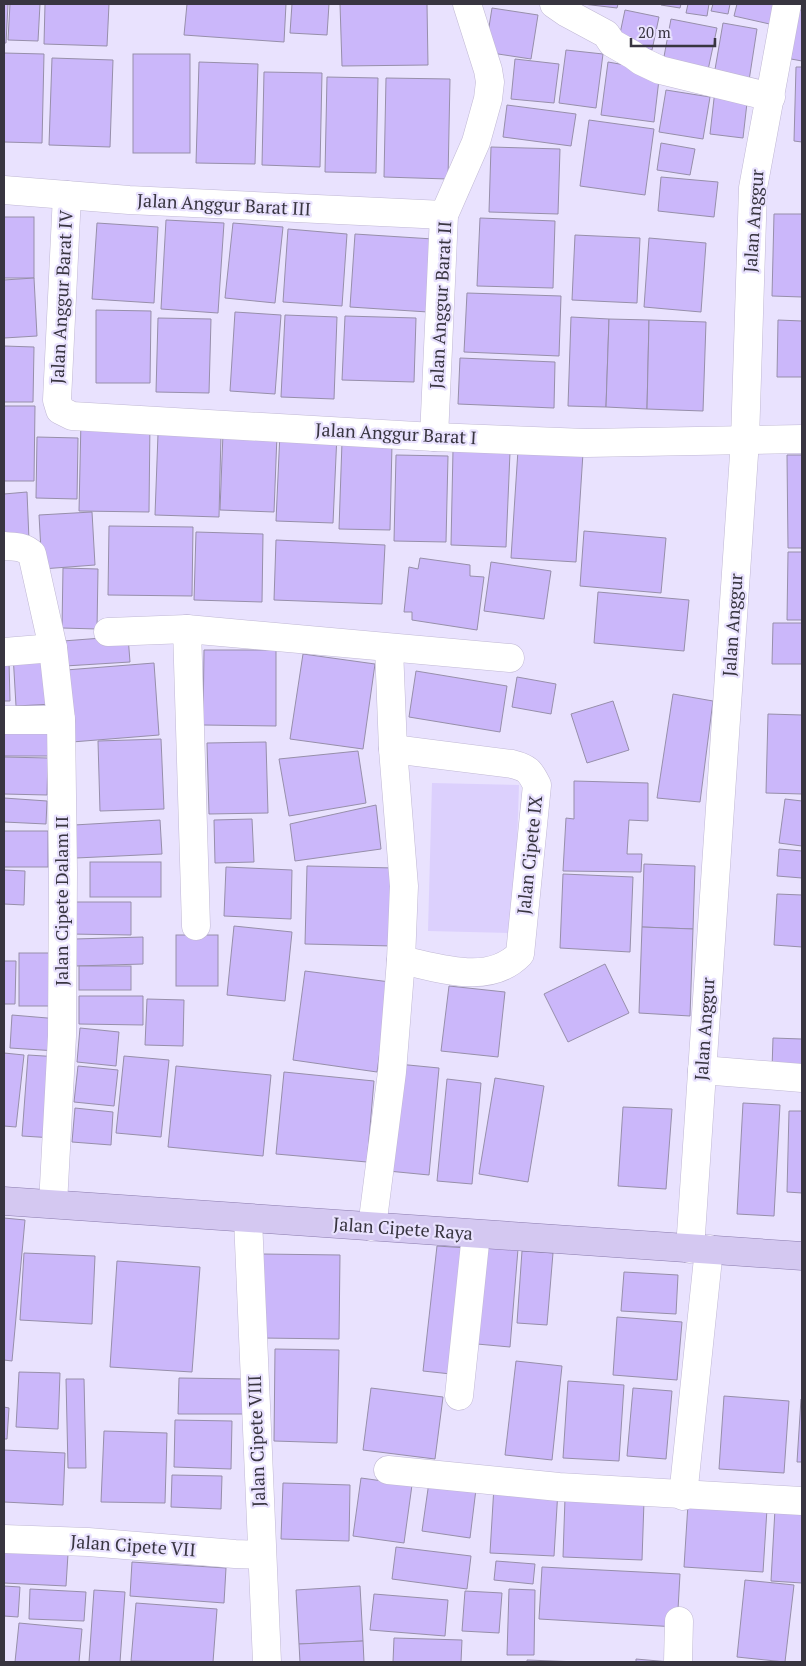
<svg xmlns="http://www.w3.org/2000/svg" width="806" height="1666" font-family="'PT Serif',serif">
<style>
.green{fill:#dcd0fd}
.building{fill:#cbb7fa;stroke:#978faa}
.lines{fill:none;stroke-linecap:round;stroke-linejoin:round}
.minor-casing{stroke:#c0b8d4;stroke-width:29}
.major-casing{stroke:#8b7cad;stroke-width:29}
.minor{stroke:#fff;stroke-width:28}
.major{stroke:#d4c8f1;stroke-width:28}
.labels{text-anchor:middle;stroke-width:4.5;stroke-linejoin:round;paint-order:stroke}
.street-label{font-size:18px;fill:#383540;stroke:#e9e2fe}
</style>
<rect width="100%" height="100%" fill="#e9e2fe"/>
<polygon class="green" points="432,783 519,785 514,933 428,931"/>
<g class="building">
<polygon points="4,4 8,4 6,43 4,43"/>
<polygon points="10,4 40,4 38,41 8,40"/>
<polygon points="45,4 109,4 107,46 44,44"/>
<polygon points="187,4 286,4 284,42 184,35"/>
<polygon points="292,4 329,4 327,35 290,33"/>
<polygon points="340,4 427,4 428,65 342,66"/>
<polygon points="583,4 618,4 617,8"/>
<polygon points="662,4 681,4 680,8 661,5"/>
<polygon points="688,4 709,4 707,16 686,13"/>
<polygon points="713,4 730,4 728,14 711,11"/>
<polygon points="737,4 779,4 774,25 734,16"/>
<polygon points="492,8 538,15 531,59 485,52"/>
<polygon points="625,10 659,17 652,50 618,43"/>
<polygon points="797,10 802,10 802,61 791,59"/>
<polygon points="671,19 717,28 708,70 663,62"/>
<polygon points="723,23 757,29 748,87 713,81"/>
<polygon points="566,50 603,54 596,108 559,103"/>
<polygon points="4,53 44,54 42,143 4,142"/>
<rect x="133" y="54" width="57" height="99"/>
<polygon points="52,58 113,60 110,147 49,145"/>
<polygon points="515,59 559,64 554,103 511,99"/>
<polygon points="199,62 258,64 255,164 196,163"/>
<polygon points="608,62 660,71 654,122 601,115"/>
<polygon points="796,67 802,67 802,142 794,141"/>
<polygon points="264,72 322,73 320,167 262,165"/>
<polygon points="327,77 378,78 376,173 325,172"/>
<polygon points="386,78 450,79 448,179 384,177"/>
<polygon points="666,90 710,97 703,139 659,132"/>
<polygon points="715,90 748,94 743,138 710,134"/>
<polygon points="507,105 576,114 571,146 503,137"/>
<polygon points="589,120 654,129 645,195 580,186"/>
<polygon points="661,143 695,149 690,175 657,170"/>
<polygon points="491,147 560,149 558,214 489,212"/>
<polygon points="661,177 718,182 714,217 658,211"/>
<polygon points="774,214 802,214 802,297 772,296"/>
<rect x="4" y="217" width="30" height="61"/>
<polygon points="480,218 555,221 553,288 477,286"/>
<polygon points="166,220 224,223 218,313 161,309"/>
<polygon points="97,223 158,227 154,303 92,299"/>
<polygon points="233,223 283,227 275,303 225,298"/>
<polygon points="288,229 347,234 342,306 283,302"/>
<polygon points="355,234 433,239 428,312 350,307"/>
<polygon points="575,235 640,238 637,303 572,300"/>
<polygon points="649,238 706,243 701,312 644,307"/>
<polygon points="34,278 37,336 4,338 4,280"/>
<polygon points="467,293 561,296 559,356 464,352"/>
<polygon points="96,310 151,311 150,383 96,383"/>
<polygon points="235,312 281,315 275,394 230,391"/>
<polygon points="285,315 337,317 334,399 281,397"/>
<polygon points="345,316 416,318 414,382 342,380"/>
<polygon points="571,317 609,319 606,407 568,406"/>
<polygon points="158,318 211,319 209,393 156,392"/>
<polygon points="609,319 649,320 647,409 606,407"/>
<polygon points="649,320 706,322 703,411 647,409"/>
<polygon points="778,320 802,321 802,377 777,377"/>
<polygon points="4,346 34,347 33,402 4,402"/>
<polygon points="460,358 555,362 554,408 458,404"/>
<polygon points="4,406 35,406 34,481 4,481"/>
<polygon points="81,420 150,421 149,512 79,511"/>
<polygon points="280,432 337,434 333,523 276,521"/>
<polygon points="223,433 277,435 274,512 220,510"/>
<polygon points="158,434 221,435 219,517 155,515"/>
<polygon points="37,437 78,438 77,499 36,498"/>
<polygon points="342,442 392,444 390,530 339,529"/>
<polygon points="453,450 510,452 506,547 451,545"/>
<polygon points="518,450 583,453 576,562 511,558"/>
<polygon points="396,455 448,456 446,542 394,541"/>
<polygon points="787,455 802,455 802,548 788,548"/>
<polygon points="27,492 29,540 4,541 4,494"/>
<polygon points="92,512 95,565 42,569 39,515"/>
<polygon points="109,526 193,527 192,596 108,595"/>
<polygon points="584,531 666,538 661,593 580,586"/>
<polygon points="196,532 263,534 262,602 194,600"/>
<polygon points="276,540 385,545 382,604 274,600"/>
<polygon points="788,552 802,552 802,620 787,620"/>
<polygon points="420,558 470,565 470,576 484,577 477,630 412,620 412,612 404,612 409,567 418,569"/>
<polygon points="491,562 551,571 544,619 484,611"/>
<polygon points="63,568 98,569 97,629 62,628"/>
<polygon points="598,592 689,600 684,651 594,643"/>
<polygon points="773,623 802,623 802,664 772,664"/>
<polygon points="128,636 130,662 65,666 63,641"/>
<polygon points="204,650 276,650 276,726 203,725"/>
<polygon points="51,653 53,704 16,706 13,654"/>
<polygon points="303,654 375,664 363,749 290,739"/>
<polygon points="4,661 9,661 10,701 4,701"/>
<polygon points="154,663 159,735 72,742 66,670"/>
<polygon points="416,671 507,686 500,732 409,717"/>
<polygon points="517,677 556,684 551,714 512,707"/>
<polygon points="673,694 713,701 700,802 657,798"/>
<polygon points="613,701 629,750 587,763 571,714"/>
<polygon points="768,714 802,715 802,794 766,793"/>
<rect x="4" y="721" width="47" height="35"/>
<polygon points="161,739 164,809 100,811 98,741"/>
<polygon points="266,742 268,813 209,814 207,743"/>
<polygon points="358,751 366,803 289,816 279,759"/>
<polygon points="4,757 48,758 47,795 4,794"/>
<polygon points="574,781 648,783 648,821 629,820 627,854 642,854 641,872 563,871 566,818 574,819"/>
<polygon points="4,798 47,801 46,824 4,822"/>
<polygon points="785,799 802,801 802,846 779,843"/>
<polygon points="376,805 381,849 295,861 290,824"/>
<polygon points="252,819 254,862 215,863 214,820"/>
<polygon points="160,820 162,854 76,858 74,825"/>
<rect x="4" y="831" width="44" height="36"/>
<polygon points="779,849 802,851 802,878 777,876"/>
<rect x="90" y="862" width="71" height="35"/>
<polygon points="644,864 695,866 693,929 642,927"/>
<polygon points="307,866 394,868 393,946 305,944"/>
<polygon points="226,867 292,870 291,919 224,916"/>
<polygon points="4,870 25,871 24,905 4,904"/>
<polygon points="563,874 633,877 630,952 560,948"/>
<polygon points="777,894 802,895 802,947 774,945"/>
<polygon points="71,902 131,902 131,935 70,934"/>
<polygon points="234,926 292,932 285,1001 227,995"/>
<polygon points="642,927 693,929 690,1016 639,1013"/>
<rect x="176" y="935" width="42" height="51"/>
<polygon points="143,937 143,964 76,966 75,939"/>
<rect x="19" y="953" width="42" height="53"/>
<polygon points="4,961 16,961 15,1004 4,1004"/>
<polygon points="605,964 629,1013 568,1042 544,994"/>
<rect x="79" y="966" width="52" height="24"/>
<polygon points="305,971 390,982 377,1072 293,1060"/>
<polygon points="449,986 505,992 498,1057 441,1051"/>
<polygon points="79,996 143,996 143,1025 79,1024"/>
<polygon points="147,999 184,1000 183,1046 145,1045"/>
<polygon points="12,1015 59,1019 57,1051 10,1048"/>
<polygon points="80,1028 119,1032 116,1066 77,1062"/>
<polygon points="773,1038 802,1039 802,1070 772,1069"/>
<polygon points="4,1053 24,1055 16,1127 4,1126"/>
<polygon points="28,1055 60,1057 54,1138 22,1136"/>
<polygon points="124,1056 169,1060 161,1137 116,1133"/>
<polygon points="398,1064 439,1068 429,1175 388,1171"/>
<polygon points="78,1066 118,1070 114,1106 74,1102"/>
<polygon points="176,1066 271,1075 263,1156 168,1147"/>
<polygon points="284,1072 374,1081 367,1162 276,1154"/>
<polygon points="495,1078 544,1086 528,1182 479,1174"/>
<polygon points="447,1079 481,1083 472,1184 437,1181"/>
<polygon points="743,1103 780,1105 774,1216 737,1214"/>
<polygon points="623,1107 672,1109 666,1189 618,1186"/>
<polygon points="75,1108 113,1112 111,1145 72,1142"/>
<polygon points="789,1111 802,1111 802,1193 787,1192"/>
<polygon points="4,1218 25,1220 12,1361 4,1360"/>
<polygon points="437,1246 467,1248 451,1374 423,1371"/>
<polygon points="486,1246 518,1249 510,1347 477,1344"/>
<polygon points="522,1251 553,1253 547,1325 517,1323"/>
<polygon points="24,1253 95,1256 92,1324 20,1320"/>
<polygon points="262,1254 340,1255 339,1339 261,1338"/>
<polygon points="117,1261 200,1267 192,1372 110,1367"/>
<polygon points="624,1272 678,1275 676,1314 621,1311"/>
<polygon points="617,1317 682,1322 677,1380 613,1375"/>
<polygon points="275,1349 339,1350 337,1443 274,1441"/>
<polygon points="516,1361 562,1366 552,1460 505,1455"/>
<polygon points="19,1372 60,1373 58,1429 16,1427"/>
<polygon points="179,1378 246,1379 245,1414 178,1414"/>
<polygon points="66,1379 84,1379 86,1468 68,1468"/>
<polygon points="568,1381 624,1385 619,1461 563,1458"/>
<polygon points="371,1388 443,1397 435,1459 363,1450"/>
<polygon points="633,1388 672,1391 666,1459 627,1456"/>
<polygon points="724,1396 789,1401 784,1473 719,1469"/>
<polygon points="801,1399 802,1399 802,1462 797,1462"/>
<polygon points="4,1407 9,1408 7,1439 4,1439"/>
<polygon points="175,1420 232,1421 231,1469 174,1467"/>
<polygon points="104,1431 167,1433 165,1503 101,1502"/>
<polygon points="4,1450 65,1453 63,1505 4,1502"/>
<polygon points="172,1475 222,1476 221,1509 171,1507"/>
<polygon points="361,1478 412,1485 404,1543 353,1536"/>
<polygon points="429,1482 476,1489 470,1538 422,1531"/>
<polygon points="283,1483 350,1485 349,1541 281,1539"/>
<polygon points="494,1486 558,1490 554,1556 490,1553"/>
<polygon points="565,1498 644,1501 642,1560 563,1557"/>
<polygon points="688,1504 767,1509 763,1572 684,1567"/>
<polygon points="775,1509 802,1510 802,1583 771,1581"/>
<polygon points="396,1547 471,1556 467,1589 392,1579"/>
<polygon points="4,1550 68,1554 66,1586 4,1583"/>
<polygon points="496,1561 535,1564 533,1584 494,1580"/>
<polygon points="132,1562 226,1568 224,1603 130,1596"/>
<polygon points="542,1567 680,1574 677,1627 539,1619"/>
<polygon points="745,1580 794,1585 785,1662 737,1657"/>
<polygon points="4,1586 20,1587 18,1617 4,1616"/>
<polygon points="360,1586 363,1641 299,1644 296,1590"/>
<polygon points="30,1589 86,1592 84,1621 29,1619"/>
<polygon points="509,1589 535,1590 534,1655 507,1655"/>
<polygon points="94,1590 125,1592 120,1662 89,1662"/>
<polygon points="465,1591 502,1593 499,1633 462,1631"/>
<polygon points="374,1594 448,1600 445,1636 370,1630"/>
<polygon points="136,1603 217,1609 213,1662 131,1661"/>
<polygon points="19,1623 82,1629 79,1662 15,1662"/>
<polygon points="394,1638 462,1640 461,1662 393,1662"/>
<polygon points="363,1641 364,1662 300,1662 299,1644"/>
<polygon points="636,1659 670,1662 636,1662"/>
<polygon points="527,1660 579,1662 527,1662"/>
</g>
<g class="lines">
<g class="minor-casing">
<g id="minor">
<polyline points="554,4 567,13 606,34 612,43 633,55 641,61 660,70 771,97"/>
<polyline points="4,190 129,200 444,215"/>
<polyline points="67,195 57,400 60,410 72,416 434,437 586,443 802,439"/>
<polyline points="434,437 444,215 476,142 488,99 490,82 488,70 467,4"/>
<path d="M4 546C15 547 24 546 32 554L53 648 61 720 63 872 62 1036 53 1204"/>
<polyline points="187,629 196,926"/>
<polyline points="108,632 187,629 510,658"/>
<polyline points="4,652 53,648"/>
<polyline points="4,720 61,720"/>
<path d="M393 749 512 764C528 768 530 771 537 785L520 954C489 986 440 968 401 960"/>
<polyline points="702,1070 802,1078"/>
<polyline points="248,1219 267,1662"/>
<polyline points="372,1227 392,1072 401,960 404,886 393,749 389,648"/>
<polyline points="690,1249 745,440 753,188 787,4"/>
<polyline points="459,1396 476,1234"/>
<polyline points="388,1470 559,1487 802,1501"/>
<polyline points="683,1496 709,1249"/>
<polyline points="4,1539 88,1542 235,1554 262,1555"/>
<polyline points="678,1662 679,1621"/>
</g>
</g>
<g class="major-casing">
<polyline id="major" points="4,1201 802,1256"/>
</g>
<use href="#minor" class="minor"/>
<use href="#major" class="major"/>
</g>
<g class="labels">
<g class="street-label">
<text transform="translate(224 205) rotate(3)" y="6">Jalan Anggur Barat III</text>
<text transform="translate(754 221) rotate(-86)" y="6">Jalan Anggur</text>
<text transform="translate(62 297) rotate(-87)" y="6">Jalan Anggur Barat IV</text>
<text transform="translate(441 305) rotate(-87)" y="6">Jalan Anggur Barat II</text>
<text transform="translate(396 434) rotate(3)" y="6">Jalan Anggur Barat I</text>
<text transform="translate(733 625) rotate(-86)" y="6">Jalan Anggur</text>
<text transform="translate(530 855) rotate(-84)" y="6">Jalan Cipete IX</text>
<text transform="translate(62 901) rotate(-90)" y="6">Jalan Cipete Dalam II</text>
<text transform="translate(705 1029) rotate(-86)" y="6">Jalan Anggur</text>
<text transform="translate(403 1229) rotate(4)" y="6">Jalan Cipete Raya</text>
<text transform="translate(257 1441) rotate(-92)" y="6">Jalan Cipete VIII</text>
<text transform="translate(133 1546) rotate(4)" y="6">Jalan Cipete VII</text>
</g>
</g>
<rect width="806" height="1666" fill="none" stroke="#383540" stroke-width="10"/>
<path d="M631 38v8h84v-8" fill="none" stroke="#383540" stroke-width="2.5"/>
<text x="638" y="38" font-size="15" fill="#383540" stroke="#e9e2fe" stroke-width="4" paint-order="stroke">20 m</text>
</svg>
